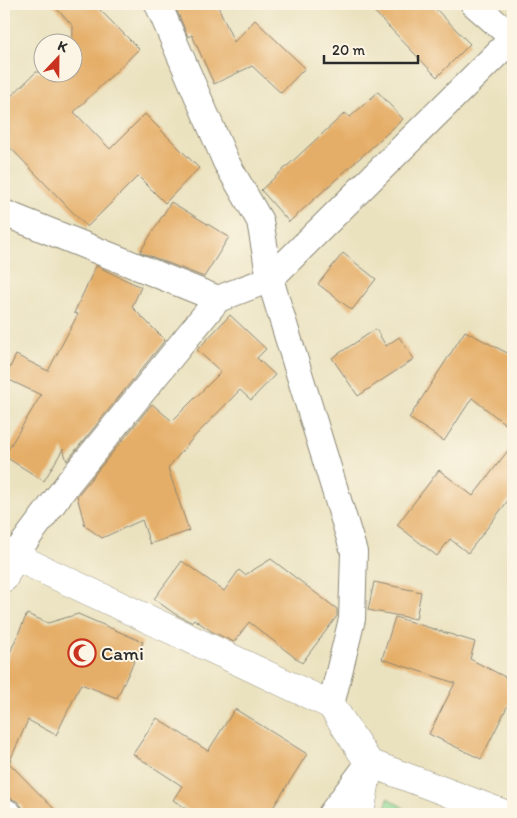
<svg xmlns="http://www.w3.org/2000/svg" width="517" height="818" font-family="Itim,sans-serif">
<style>
.green{fill:#8dd895;stroke:#5c8260}
.building{fill:#e5ae68}
.lines{fill:none;stroke-linecap:round;stroke-linejoin:round}
.minor-casing{stroke:#8a8675;stroke-width:28}
.tertiary-casing{stroke:#8a8675;stroke-width:29}
.minor{stroke:#fff;stroke-width:26}
.tertiary{stroke:#fff;stroke-width:28}
.labels{text-anchor:middle;stroke-width:4;stroke-linejoin:round;paint-order:stroke}
.poi-label{font-size:19px;fill:#2b2b2b;stroke:#fcf5e5;text-anchor:start}
</style>
<rect width="100%" height="100%" fill="#fcf5e5"/>
<filter id="ink" filterUnits="userSpaceOnUse"><feTurbulence type="fractalNoise" baseFrequency=".02" numOctaves="2"/><feDisplacementMap in="SourceGraphic" scale="10" xChannelSelector="R" yChannelSelector="G"/><feConvolveMatrix kernelMatrix="1 2 1 2 8 2 1 2 1" color-interpolation-filters="sRGB"/></filter>
<filter id="wash" filterUnits="userSpaceOnUse"><feTurbulence type="fractalNoise" baseFrequency=".0096" numOctaves="4" result="noise"/><feDisplacementMap in="SourceGraphic" scale="20" xChannelSelector="R" yChannelSelector="G"/><feGaussianBlur stdDeviation="1.12" result="paint"/><feColorMatrix in="noise" values="0 0 0 0 0 0 0 0 0 0 0 0 0 0 0 0 0 1.4 0 .05"/><feComposite in="paint" operator="in"/></filter>
<g filter="url(#wash)">
<rect width="100%" height="100%" fill="#eae2bf"/>
<polygon class="green" points="388,798 413,814 383,814"/>
<g id="blocks">
<g class="building">
<polygon points="52,4 94,4 139,49 74,112 110,149 145,114 199,168 165,203 138,176 87,227 4,141 4,103 36,72 72,72 73,26"/>
<polygon points="174,4 217,4 234,42 255,20 305,68 281,93 252,66 214,84 192,35 188,37"/>
<polygon points="367,4 431,4 470,44 437,77"/>
<polygon points="378,92 403,119 289,222 261,190 345,113 350,117"/>
<polygon points="171,202 229,237 204,277 140,252"/>
<polygon points="343,253 376,279 352,310 318,284"/>
<polygon points="96,266 141,287 132,307 165,340 67,461 63,449 44,481 4,456 41,395 5,378 16,355 48,371 78,314 74,313"/>
<polygon points="230,315 266,349 257,358 275,375 251,400 240,390 193,438 168,468 189,531 150,544 142,520 102,538 85,526 77,496 152,404 172,421 221,372 197,350"/>
<polygon points="376,329 386,346 399,337 414,359 358,396 332,358"/>
<polygon points="465,331 513,356 513,430 472,398 444,441 409,418"/>
<polygon points="513,444 513,494 468,553 450,539 437,556 397,525 439,470 473,496"/>
<polygon points="271,559 337,609 337,616 302,663 249,622 234,642 211,631 194,619 191,622 175,614 154,599 182,561 224,591 239,570 245,575"/>
<polygon points="374,582 421,592 416,619 368,610"/>
<polygon points="27,614 48,623 78,614 143,642 117,698 81,684 56,735 28,720 9,763 59,814 24,814 22,807 17,801 4,796 4,666"/>
<polygon points="395,617 475,642 470,659 513,681 513,695 481,759 429,734 455,683 382,659"/>
<polygon points="235,709 307,754 269,814 195,814 173,800 182,786 133,754 157,718 208,751"/>
</g>
</g>
</g>
<g filter="url(#ink)">
<use href="#blocks" fill-opacity="0" stroke="#8a8675" stroke-width="1"/>
<g class="lines">
<g class="minor-casing">
<g id="minor">
<polyline points="474,4 513,38"/>
<polyline points="4,213 218,299"/>
<polyline points="4,550 14,556 69,482 218,299 270,279 260,221 226,162 158,4"/>
<polyline points="331,705 352,619 354,552 270,279 513,38"/>
<polyline points="4,811 9,814"/>
<polyline points="331,814 369,763"/>
</g>
</g>
<g class="tertiary-casing">
<g id="tertiary">
<polyline points="4,578 14,556 331,705 369,763 505,814"/>
<polyline points="360,814 369,763"/>
</g>
</g>
<use href="#minor" class="minor"/>
<use href="#tertiary" class="tertiary"/>
</g>
</g>
<defs>
<g id="mosque-ring" transform="scale(1.4375)"><circle r="9.5" fill="#fcf5e5" stroke="#c8321e" stroke-width="1.5"/><path d="M3.5-4.9A6 6 0 1 0 3.5 4.9A5 5 0 1 1 3.5-4.9Z" fill="#c8321e"/></g>
</defs>
<g fill-rule="evenodd">
<use href="#mosque-ring" x="82" y="653"/>
</g>
<g class="labels">
<g class="poi-label">
<text x="101" y="660">Cami</text>
</g>
</g>
<rect width="517" height="818" fill="none" stroke="#fcf5e5" stroke-width="20"/>
<g transform="translate(58 58) rotate(22)"><circle r="24" fill="#fcf5e5" stroke="#a8a49b"/>
<path d="M0-4L9 19L0 12L-9 19Z" fill="#c8321e"/>
<text y="-8" font-size="14" font-weight="bold" text-anchor="middle" fill="#2b2b2b">K</text>
</g>
<path d="M324 55v8h94v-8" fill="none" stroke="#2b2b2b" stroke-width="2.5"/>
<text x="332" y="55" font-size="15" fill="#2b2b2b" stroke="#fcf5e5" stroke-width="4" paint-order="stroke">20 m</text>
</svg>
